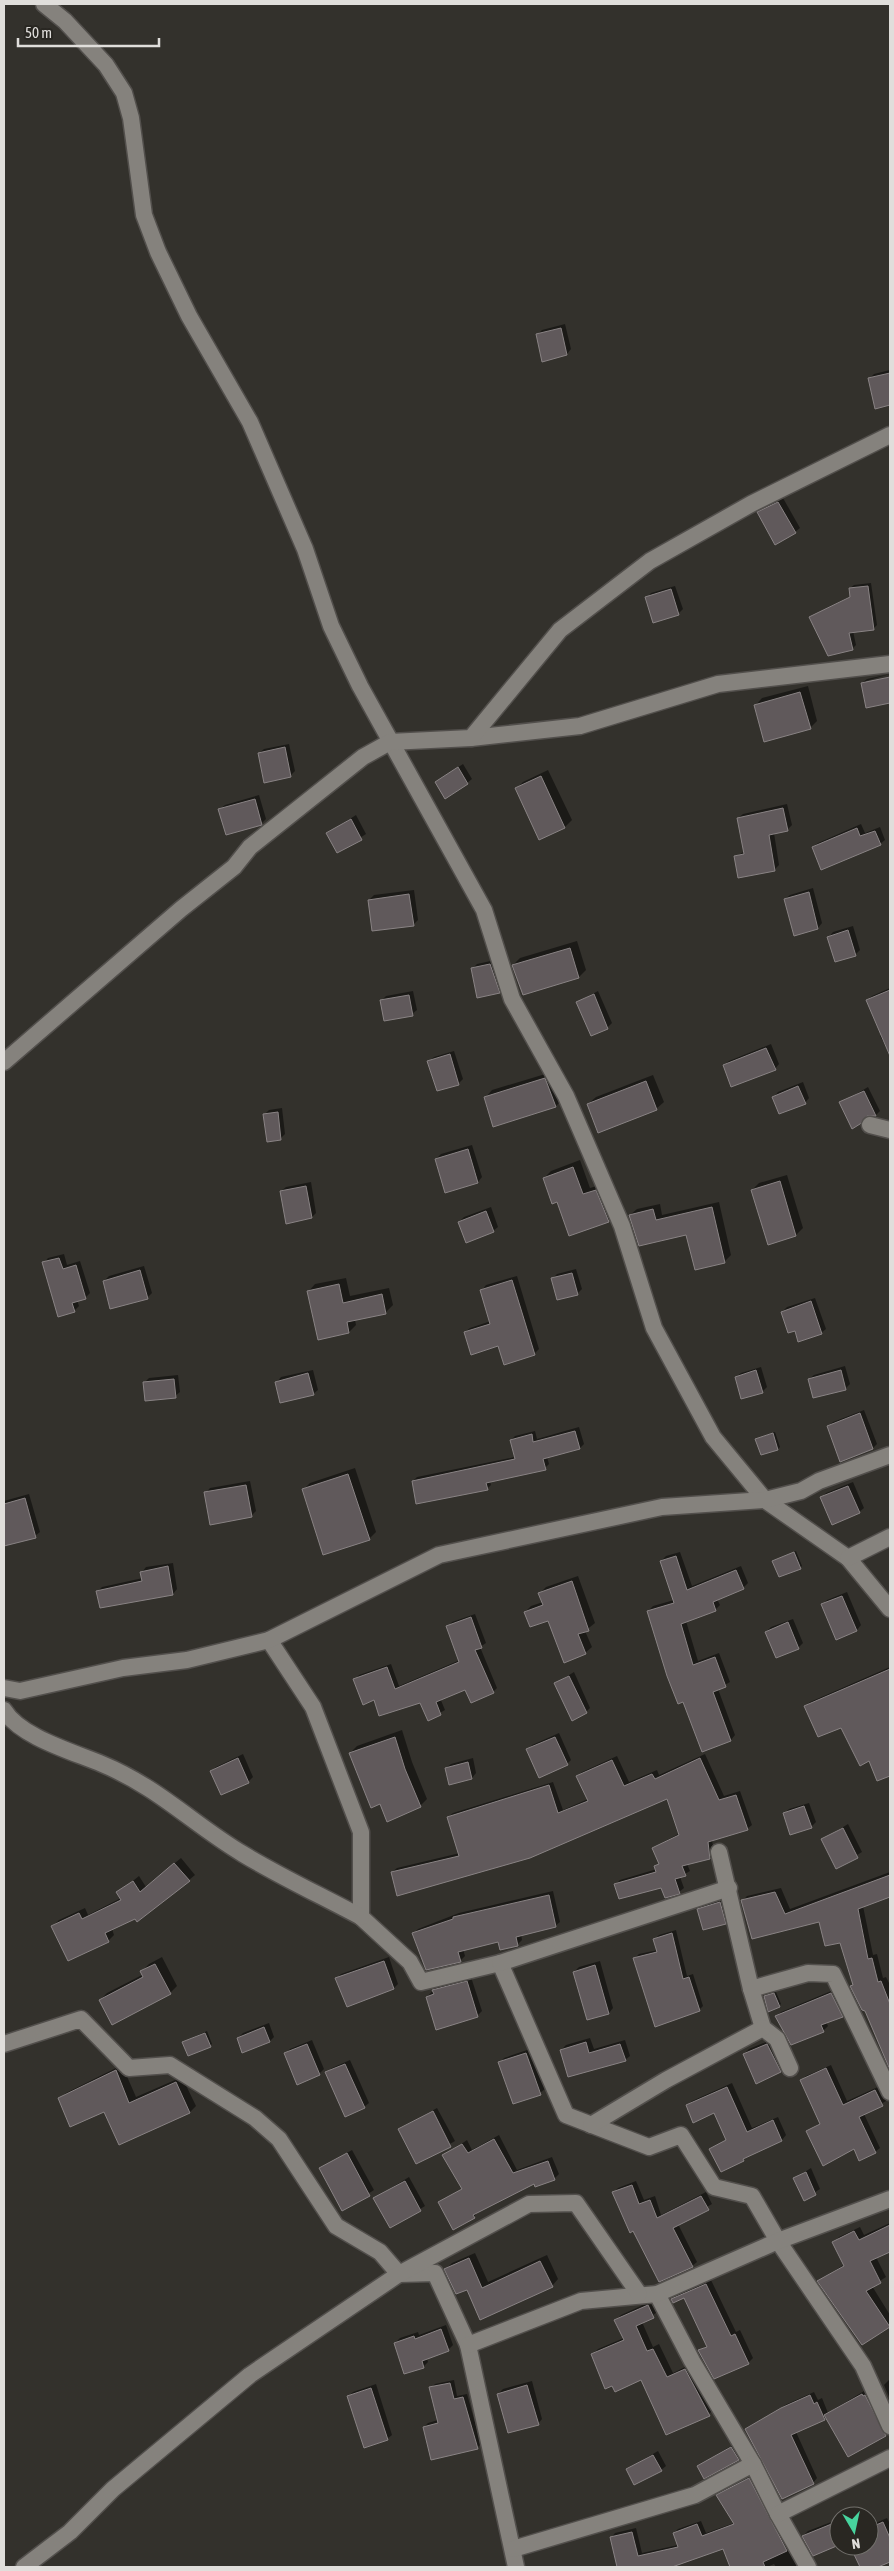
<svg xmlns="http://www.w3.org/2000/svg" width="894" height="2571" font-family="'Asap Condensed',sans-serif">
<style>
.shadow{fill:#0007}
.building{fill:#60595b;stroke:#898384}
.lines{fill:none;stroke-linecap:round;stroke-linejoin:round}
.street-casing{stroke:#524f4c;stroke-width:19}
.street{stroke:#85827d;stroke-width:16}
</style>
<rect width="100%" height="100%" fill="#33312c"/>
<g class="shadow">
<polygon points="565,324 571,349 567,354 543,360 537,335 542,330"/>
<polygon points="890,370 890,404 876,407 869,379 874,374"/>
<polygon points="783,498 800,528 795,532 758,513"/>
<polygon points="871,583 877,625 873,629 853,631 856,645 852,649 810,617 851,596 850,588 854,585"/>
<polygon points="675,586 683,609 678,614 647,598 651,593"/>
<polygon points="890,674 866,681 866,683 890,678 890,701 867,706 862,683 867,679"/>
<polygon points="808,686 817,721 810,728 755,706 762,698"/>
<polygon points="289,744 295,771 290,776 259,753 264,749"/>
<polygon points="463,764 472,779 467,783 436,782"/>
<polygon points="548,770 572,820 565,827 516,789 523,782"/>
<polygon points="259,795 266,819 261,824 220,809 225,805"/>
<polygon points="787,804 792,825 787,830 774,833 779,865 775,869 739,876 735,857 745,851 738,818 743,814"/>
<polygon points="356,815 366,834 338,852 328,833"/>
<polygon points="861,824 865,833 880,827 885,840 880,844 813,847 818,843"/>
<polygon points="813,888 822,923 818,928 795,934 785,899 790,895"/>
<polygon points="414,890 418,920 413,925 369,900 374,895"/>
<polygon points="853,926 860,950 855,955 829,937 833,932"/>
<polygon points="577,941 586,970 579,977 523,993 513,965 520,958"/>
<polygon points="495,960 504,987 499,992 472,969 477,964"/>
<polygon points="890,988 890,1054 880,1036 882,1034 867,1000 872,996"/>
<polygon points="413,991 417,1010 412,1014 382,1000 386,996"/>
<polygon points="598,991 612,1023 607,1028 578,1002"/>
<polygon points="771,1044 779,1064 775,1069 724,1065 729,1061"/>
<polygon points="454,1051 463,1079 458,1084 429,1061 434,1057"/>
<polygon points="552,1072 563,1099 556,1106 494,1125 485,1098 492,1090"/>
<polygon points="653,1075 664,1102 656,1109 588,1104 596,1097"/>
<polygon points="803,1082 809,1098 805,1103 774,1097 778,1092"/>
<polygon points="868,1087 880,1111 876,1115 868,1114 841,1103"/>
<polygon points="282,1108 285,1134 281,1138 268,1140 264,1115 269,1110"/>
<polygon points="472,1145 482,1177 478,1182 446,1191 436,1159 441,1154"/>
<polygon points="580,1160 590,1188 603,1184 615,1214 608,1221 558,1200 544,1178 551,1171"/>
<polygon points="787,1175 803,1228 796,1235 768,1244 752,1190 759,1183"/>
<polygon points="311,1182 316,1213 312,1217 281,1191 286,1187"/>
<polygon points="719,1202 731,1255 725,1261 696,1268 687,1233 630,1215 637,1209 660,1204 662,1215"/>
<polygon points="491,1207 498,1227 493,1231 459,1222 464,1217"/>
<polygon points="64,1254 67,1265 80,1261 90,1293 85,1298 77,1300 79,1306 74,1311 44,1263 48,1258"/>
<polygon points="144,1266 152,1293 147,1298 104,1281 109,1276"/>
<polygon points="576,1269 582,1289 577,1294 552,1279 557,1274"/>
<polygon points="517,1276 539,1349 534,1354 499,1345 465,1332 470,1328 491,1321 482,1290 486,1285"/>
<polygon points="346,1278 350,1296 389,1288 393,1305 385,1313 355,1320 356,1325 349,1332 308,1292 315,1284"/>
<polygon points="815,1298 826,1329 821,1333 796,1329 782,1312 787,1307"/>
<polygon points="845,1366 850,1384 845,1389 809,1379 814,1375"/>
<polygon points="761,1367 767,1387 762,1392 736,1377 741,1373"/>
<polygon points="313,1370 318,1390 313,1394 277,1382 281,1377"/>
<polygon points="178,1375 180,1392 175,1396 144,1383 149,1378"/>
<polygon points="864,1410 877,1444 873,1448 828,1426 833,1422"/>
<polygon points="579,1427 584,1444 580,1448 547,1457 549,1464 545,1468 490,1481 491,1485 487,1489 413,1481 417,1477 515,1457 511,1440 515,1436 535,1431 537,1439"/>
<polygon points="775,1432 780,1447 778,1449 757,1439"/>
<polygon points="355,1468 376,1532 369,1539 303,1490 310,1483"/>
<polygon points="250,1481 256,1511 251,1516 206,1493 210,1488"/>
<polygon points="853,1482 864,1508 859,1512 821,1498 826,1493"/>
<polygon points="29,1494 40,1532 35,1536 4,1545 4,1501"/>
<polygon points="796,1551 802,1566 800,1568 774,1561"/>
<polygon points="680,1552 692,1586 741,1566 748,1583 743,1588 717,1599 720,1605 715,1610 686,1621 698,1661 719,1653 730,1682 718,1689 735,1735 731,1740 702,1750 648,1611 653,1606 674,1600 661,1561 666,1556"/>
<polygon points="173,1563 177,1589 173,1594 98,1591 102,1587 143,1578 142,1572 146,1567"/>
<polygon points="578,1576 595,1623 585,1631 592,1647 585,1653 549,1619 525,1612 531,1606 543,1602 540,1593 546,1587"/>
<polygon points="847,1592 861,1625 857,1630 836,1638 823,1604 827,1600"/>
<polygon points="475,1614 486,1643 480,1647 497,1688 493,1692 465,1688 440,1698 445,1710 429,1719 421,1701 375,1699 355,1680 359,1675 391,1664 399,1686 460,1660 448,1627 452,1622"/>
<polygon points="793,1619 803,1643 798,1648 766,1632 771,1627"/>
<polygon points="890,1667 890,1704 874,1711 890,1744 890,1775 878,1780 870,1759 841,1726 806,1706 810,1702"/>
<polygon points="574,1672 590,1708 586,1712 556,1683"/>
<polygon points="402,1730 412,1762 427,1799 420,1806 381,1803 350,1753 357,1746"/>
<polygon points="559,1733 571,1760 567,1764 528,1750 532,1745"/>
<polygon points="243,1754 253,1777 248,1782 221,1793 211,1771 216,1767"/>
<polygon points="705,1754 724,1796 740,1791 752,1825 747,1829 712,1840 714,1853 710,1858 687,1864 690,1871 680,1877 684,1888 679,1892 662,1886 616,1884 620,1880 657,1869 656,1866 660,1862 653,1848 680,1833 668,1797 530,1857 392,1872 397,1868 460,1853 448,1817 453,1813 553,1782 563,1810 588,1799 578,1776 582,1772 617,1756 629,1782 657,1770 659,1775"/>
<polygon points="473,1758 476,1773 472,1778 450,1783 446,1768 451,1764"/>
<polygon points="809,1803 816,1822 811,1827 784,1814 789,1809"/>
<polygon points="848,1824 862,1852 837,1867 822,1840"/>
<polygon points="181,1858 195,1875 189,1880 135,1917 112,1929 114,1935 109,1940 69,1959 53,1926 59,1920 85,1908 88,1915 121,1898 118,1893 139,1876 146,1887"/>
<polygon points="890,1872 890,1896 863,1906 873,1955 877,1954 883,1978 886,1977 890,1985 890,2066 866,2010 851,1986 854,1984 840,1941 820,1921 753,1937 742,1901 747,1896 781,1888 790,1909"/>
<polygon points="553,1891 560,1922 555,1926 521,1934 522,1940 517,1945 499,1940 463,1949 465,1956 460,1961 413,1934 418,1929 459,1913"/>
<polygon points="725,1898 730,1918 725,1923 699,1909 703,1905"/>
<polygon points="676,1930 687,1976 693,1974 703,2006 699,2010 635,1958 639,1954 658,1950 655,1939 659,1935"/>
<polygon points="162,1957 177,1986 170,1993 100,2000 107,1993 144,1974 142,1971 149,1964"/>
<polygon points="389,1957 398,1984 394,1988 336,1979 341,1974"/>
<polygon points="600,1961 613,2008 609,2013 588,2019 574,1972 579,1967"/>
<polygon points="471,1977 482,2011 477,2016 427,1997 438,1985"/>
<polygon points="836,1989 847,2012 842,2016 826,2022 828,2026 823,2031 776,2017 781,2012"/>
<polygon points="776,1992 781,2004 779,2006 765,1996"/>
<polygon points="269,2023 274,2037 270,2041 238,2038 243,2033"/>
<polygon points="207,2031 212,2044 210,2046 183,2042"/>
<polygon points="590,2038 594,2049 625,2040 630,2056 625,2060 561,2050 566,2045"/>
<polygon points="312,2040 324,2069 319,2074 285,2054 290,2049"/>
<polygon points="771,2040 785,2067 780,2071 744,2054 749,2049"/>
<polygon points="530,2049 545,2089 540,2093 500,2063 504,2058"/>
<polygon points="350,2060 369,2103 364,2107 327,2072 332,2068"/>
<polygon points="122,2065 136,2097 182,2077 196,2106 190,2112 120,2143 105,2111 59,2099 66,2093"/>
<polygon points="831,2065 847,2101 880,2086 886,2101 864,2114 880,2148 875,2152 807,2132 821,2122 802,2080 806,2076"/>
<polygon points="732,2083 752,2128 778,2117 786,2135 782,2140 748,2155 743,2160 711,2149 727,2139 715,2112 687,2106 692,2101"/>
<polygon points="437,2108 455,2141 417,2163 399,2129"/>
<polygon points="499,2135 517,2170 552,2157 559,2174 554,2179 535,2182 478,2211 474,2217 440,2203 463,2188 444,2156 467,2140 472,2150"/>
<polygon points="352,2150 374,2190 343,2210 321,2168"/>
<polygon points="811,2168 820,2189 804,2199 794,2179"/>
<polygon points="409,2177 425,2206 391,2227 375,2198"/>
<polygon points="636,2181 644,2200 655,2196 661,2215 706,2192 712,2204 678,2224 697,2262 692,2266 613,2193 618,2188"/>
<polygon points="890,2223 890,2250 876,2257 886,2277 872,2286 890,2315 889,2326 819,2281 845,2264 834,2243 839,2237 860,2227 864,2235"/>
<polygon points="475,2253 488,2282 547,2255 558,2279 552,2286 481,2318 467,2288 446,2269 452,2263"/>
<polygon points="711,2280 736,2332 740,2330 753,2358 748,2363 700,2351 708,2345 685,2296 672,2299 677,2295"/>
<polygon points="654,2300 659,2311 642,2322 653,2347 659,2344 673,2373 691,2364 714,2409 709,2414 592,2355 598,2349 624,2338 615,2321 621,2315"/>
<polygon points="446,2325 453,2345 448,2350 427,2358 428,2362 423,2367 395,2343 400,2338 418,2332 419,2335"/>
<polygon points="890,2379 890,2399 884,2385"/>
<polygon points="454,2380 457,2396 467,2394 481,2444 477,2448 424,2427 428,2423 438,2420 431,2388 435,2384"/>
<polygon points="532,2381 542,2419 538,2424 498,2394 503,2389"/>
<polygon points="376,2384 392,2435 387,2439 349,2396 353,2392"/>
<polygon points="869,2388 885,2417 878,2424 827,2417 796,2432 817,2478 813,2483 746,2429 787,2404 814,2392 818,2400 822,2398 828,2413"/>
<polygon points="736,2443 743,2455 738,2459 698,2466"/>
<polygon points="658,2451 666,2466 661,2470 627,2469"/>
<polygon points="753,2474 801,2567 776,2567 774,2564 767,2567 731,2567 724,2547 664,2567 618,2567 611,2538 615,2533 636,2528 642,2553 678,2545 674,2533 678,2529 701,2521 706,2533 734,2523 717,2496"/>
<polygon points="887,2518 890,2524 890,2560 875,2567 861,2567 852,2546 869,2546 869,2526"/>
<polygon points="839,2519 839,2544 803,2536 808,2531"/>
</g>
<g class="building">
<polygon points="561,328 567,355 542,362 536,334"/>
<polygon points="890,373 890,405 875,409 868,378"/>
<polygon points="778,502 796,533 775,545 757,512"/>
<polygon points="868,586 874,630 849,633 853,650 828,656 809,617 850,597 849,588"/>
<polygon points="671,589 679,615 653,623 645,597"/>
<polygon points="890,677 890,703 866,708 861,683"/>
<polygon points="800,692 811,729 764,742 754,705"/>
<polygon points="285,747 291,777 264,783 258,753"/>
<polygon points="458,767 468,784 445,799 435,782"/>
<polygon points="541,776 565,828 539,840 515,788"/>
<polygon points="255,799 262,825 226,835 218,809"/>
<polygon points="783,808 788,831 769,835 775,871 738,878 734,856 744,854 737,818"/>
<polygon points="351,819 362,840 337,853 326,833"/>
<polygon points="857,828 860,836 875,831 881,845 821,870 812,847"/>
<polygon points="809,892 818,929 794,936 784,899"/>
<polygon points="409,894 414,926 372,931 368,900"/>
<polygon points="848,930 856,956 835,962 827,937"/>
<polygon points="570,948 579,978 523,995 512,965"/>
<polygon points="490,964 500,993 477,998 471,968"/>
<polygon points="890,990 890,1056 866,1000"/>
<polygon points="594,994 608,1029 591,1036 576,1002"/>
<polygon points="409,995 413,1016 384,1021 380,1000"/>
<polygon points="766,1048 776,1070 731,1087 723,1065"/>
<polygon points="450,1054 459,1085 437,1091 427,1061"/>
<polygon points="545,1078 556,1107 493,1127 484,1097"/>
<polygon points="646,1081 657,1110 598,1133 587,1104"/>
<polygon points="798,1086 806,1104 779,1114 772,1097"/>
<polygon points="864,1091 876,1116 867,1116 860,1124 852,1129 839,1102"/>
<polygon points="278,1112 281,1140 267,1142 263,1114"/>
<polygon points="468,1149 478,1183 445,1193 435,1159"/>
<polygon points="573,1167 583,1194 596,1190 609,1222 569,1236 557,1202 552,1204 543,1178"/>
<polygon points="780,1181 796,1236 768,1245 751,1190"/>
<polygon points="306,1186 312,1218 286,1224 280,1191"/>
<polygon points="712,1207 725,1263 695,1270 686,1235 639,1246 629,1215 653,1209 656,1220"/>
<polygon points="486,1211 494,1232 466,1243 458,1222"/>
<polygon points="59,1258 63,1269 76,1265 86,1299 72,1303 75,1312 58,1317 42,1262"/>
<polygon points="140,1270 148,1299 110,1309 103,1281"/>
<polygon points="572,1273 578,1295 557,1300 551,1278"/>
<polygon points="512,1280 535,1355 504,1365 498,1346 471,1355 464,1332 490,1324 480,1290"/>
<polygon points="339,1284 343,1303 382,1294 386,1314 347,1322 349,1333 318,1340 307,1291"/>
<polygon points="811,1301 822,1334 798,1342 795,1331 788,1333 781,1312"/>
<polygon points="756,1370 763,1393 741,1399 735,1377"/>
<polygon points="841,1370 846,1390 813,1398 808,1379"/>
<polygon points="308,1373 314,1395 280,1403 275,1382"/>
<polygon points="174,1379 176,1398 145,1401 143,1382"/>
<polygon points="860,1413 873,1449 840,1462 827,1426"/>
<polygon points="575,1431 580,1449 543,1459 546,1470 486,1483 488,1490 416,1504 412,1481 515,1459 510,1440 532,1434 533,1442"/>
<polygon points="773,1433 778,1450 761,1455 755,1439"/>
<polygon points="348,1474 370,1540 323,1555 302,1489"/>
<polygon points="246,1485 252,1517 210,1525 204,1492"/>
<polygon points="848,1486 860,1513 832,1525 820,1497"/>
<polygon points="25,1498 36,1538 4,1546 4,1504"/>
<polygon points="794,1552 801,1569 779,1577 772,1561"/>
<polygon points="676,1556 687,1590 736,1570 744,1589 713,1602 716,1611 681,1624 693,1665 715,1657 726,1687 713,1692 731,1741 702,1752 683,1702 678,1704 667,1676 647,1611 674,1603 660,1561"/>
<polygon points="168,1566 173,1595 100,1608 96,1591 142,1581 140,1572"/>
<polygon points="572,1581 589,1631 578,1634 586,1654 564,1663 548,1621 530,1627 524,1612 543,1605 538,1593"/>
<polygon points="842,1596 857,1631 836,1640 821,1604"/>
<polygon points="471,1617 482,1648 475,1650 494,1693 471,1703 465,1690 436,1702 441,1715 428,1721 420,1703 379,1716 374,1700 363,1705 353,1679 387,1667 395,1689 459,1662 446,1626"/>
<polygon points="788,1622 799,1649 776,1658 765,1632"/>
<polygon points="890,1669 890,1776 877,1781 869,1761 860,1766 841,1728 818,1737 804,1706"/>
<polygon points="569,1676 587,1713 572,1721 554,1683"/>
<polygon points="395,1737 405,1769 421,1807 387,1822 380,1804 371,1808 349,1753"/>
<polygon points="555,1737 568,1765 539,1778 526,1749"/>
<polygon points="238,1758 249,1783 221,1795 210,1771"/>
<polygon points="700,1758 719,1800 736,1795 748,1830 708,1842 710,1859 682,1866 686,1876 675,1879 680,1894 665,1898 661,1888 619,1899 614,1884 656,1872 654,1866 659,1864 652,1848 679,1835 667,1799 530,1858 397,1896 391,1872 459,1856 447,1817 549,1785 558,1813 588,1801 576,1776 612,1760 624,1786 652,1774 655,1779"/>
<polygon points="468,1762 472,1779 449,1785 445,1768"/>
<polygon points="804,1806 812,1828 790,1835 783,1813"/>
<polygon points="843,1828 858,1858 836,1869 821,1839"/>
<polygon points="174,1863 190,1881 137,1922 135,1919 105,1933 109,1942 68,1961 51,1926 79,1913 82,1919 121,1900 116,1892 133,1881 140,1892"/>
<polygon points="890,1875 890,1897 858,1909 868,1959 872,1958 878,1982 881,1981 890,2004 890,2070 865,2011 862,2010 850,1986 853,1985 840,1943 825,1946 819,1922 752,1939 741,1900 775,1892 785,1914"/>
<polygon points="549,1895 556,1927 516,1937 518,1946 500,1950 498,1942 458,1952 461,1962 426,1970 412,1933 453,1919 453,1917"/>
<polygon points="720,1902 726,1924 703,1930 697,1909"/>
<polygon points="672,1933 683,1979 689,1977 700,2011 655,2027 633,1958 657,1952 653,1939"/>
<polygon points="384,1961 394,1989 347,2007 335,1978"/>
<polygon points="155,1964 171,1994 112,2025 99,2000 143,1977 140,1971"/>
<polygon points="595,1965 609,2014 587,2020 573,1972"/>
<polygon points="467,1981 478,2017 436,2030 426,1997 434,1994 432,1990"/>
<polygon points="774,1993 780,2007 768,2012 764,1996"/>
<polygon points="831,1993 843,2017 821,2025 824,2032 791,2045 775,2016"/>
<polygon points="264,2027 270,2042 242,2053 237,2038"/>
<polygon points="205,2033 211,2047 188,2056 182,2042"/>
<polygon points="586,2042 589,2053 620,2044 626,2061 568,2077 560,2050"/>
<polygon points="307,2044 320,2075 297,2085 284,2053"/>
<polygon points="767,2044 781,2072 756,2084 743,2054"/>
<polygon points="526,2053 541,2095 513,2104 498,2062"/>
<polygon points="345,2064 365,2108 345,2117 325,2072"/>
<polygon points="826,2068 843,2105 875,2090 883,2106 859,2117 876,2153 859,2161 854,2149 823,2166 806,2131 820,2124 800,2080"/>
<polygon points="116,2070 129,2103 176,2082 190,2113 119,2145 104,2112 70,2127 58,2098"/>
<polygon points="727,2087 747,2132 773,2120 782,2141 743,2159 744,2161 721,2172 709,2149 726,2140 714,2113 693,2123 686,2105"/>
<polygon points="433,2111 451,2147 416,2164 398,2129"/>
<polygon points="494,2139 513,2173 548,2161 555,2180 535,2187 534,2184 473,2215 475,2218 453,2230 438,2202 462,2189 442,2155 462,2144 468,2153"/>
<polygon points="347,2153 370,2196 342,2211 319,2168"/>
<polygon points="806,2172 816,2195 804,2201 793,2178"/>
<polygon points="405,2181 421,2211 390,2228 373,2198"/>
<polygon points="632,2185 639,2204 650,2200 657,2218 701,2196 709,2210 673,2228 693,2267 659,2282 633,2231 630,2233 612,2192"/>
<polygon points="890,2225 890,2252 870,2261 881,2283 866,2291 890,2327 862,2345 817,2281 844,2266 832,2242 854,2231 859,2240"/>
<polygon points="469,2258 482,2288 540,2261 553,2287 480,2320 467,2290 456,2294 444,2269"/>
<polygon points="706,2284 731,2336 735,2334 749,2364 714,2379 698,2350 707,2347 684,2298 673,2303 671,2299"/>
<polygon points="648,2305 654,2318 636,2326 647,2351 653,2349 667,2377 685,2369 710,2416 666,2435 641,2380 615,2392 612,2386 605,2389 591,2354 624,2340 614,2320"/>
<polygon points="441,2329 449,2351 422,2361 424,2368 404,2374 394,2343 414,2336 415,2339"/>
<polygon points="450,2383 454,2399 463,2397 478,2449 431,2460 423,2427 438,2423 429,2387"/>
<polygon points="527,2385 539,2425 508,2433 497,2394"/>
<polygon points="371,2388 388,2440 364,2448 347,2396"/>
<polygon points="862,2394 863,2396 865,2395 886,2436 848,2457 824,2415"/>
<polygon points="810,2395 814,2404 817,2402 825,2420 791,2435 814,2484 782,2499 745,2429 781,2408"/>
<polygon points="731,2447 739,2460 704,2479 697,2466"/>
<polygon points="653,2455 662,2471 634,2485 626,2469"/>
<polygon points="749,2478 787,2551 763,2562 765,2567 730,2567 723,2549 672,2567 617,2567 610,2537 632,2532 638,2556 678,2547 673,2533 697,2524 702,2536 734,2524 716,2495"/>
<polygon points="883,2522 890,2538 890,2562 878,2567 860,2567 850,2546 869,2546 869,2528"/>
<polygon points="834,2523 839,2534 839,2545 813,2556 802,2536"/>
</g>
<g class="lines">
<g class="street-casing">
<g id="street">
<polyline points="44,4 65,21 106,65 124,93 131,118 144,215 158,252 189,316 250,422 305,549 331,626 360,686 484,910 512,999 566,1096 622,1226 654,1328 713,1437 765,1500 848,1558 890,1609"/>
<polyline points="471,738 580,726 718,684 890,664"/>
<polyline points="4,1062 181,909 234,867 250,847 363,757 390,742 471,738 560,630 650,561 751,504 890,435"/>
<polyline points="870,1125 890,1130"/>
<polyline points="848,1558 890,1537"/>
<polyline points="269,1640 313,1707 361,1832 361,1917 410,1962 421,1982 500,1963 566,2115 649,2147 681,2135 714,2187 752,2196 778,2241 863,2366 890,2426"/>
<polyline points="4,1688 20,1691 123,1668 187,1660 269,1640 439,1555 662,1507 765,1500 801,1491 819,1481 890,1455"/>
<path d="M4 1710C20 1737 74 1752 102 1764 158 1787 194 1825 243 1854 281 1877 322 1896 361 1917"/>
<polyline points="719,1852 751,1989"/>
<polyline points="500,1963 729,1888"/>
<polyline points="4,2044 81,2019 129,2068 170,2065 255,2118 279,2139 336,2226 380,2252 399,2274 435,2273 468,2345 516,2567"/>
<polyline points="790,2068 777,2039 763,2028 751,1989 808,1973 833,1974 890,2092"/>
<polyline points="591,2125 666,2080 763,2028"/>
<polyline points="657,2294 692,2361 753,2464 778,2514 808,2567"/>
<polyline points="468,2345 581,2301 657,2294 778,2241 890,2199"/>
<polyline points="778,2514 890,2458"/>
<polyline points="513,2549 695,2495 753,2464"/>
<polyline points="24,2567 70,2532 113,2489 250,2375 399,2274 529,2204 576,2203 639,2294"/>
</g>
</g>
<use href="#street" class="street"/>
</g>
<rect width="894" height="2571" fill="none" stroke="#e0dedb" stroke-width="10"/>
<g transform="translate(854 2531) rotate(171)"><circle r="24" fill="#292722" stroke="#72706c"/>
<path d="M0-4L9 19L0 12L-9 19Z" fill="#47d49e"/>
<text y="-8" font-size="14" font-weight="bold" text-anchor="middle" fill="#e0dedb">N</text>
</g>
<path d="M18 38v8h141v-8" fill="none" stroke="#e0dedb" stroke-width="2.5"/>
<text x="25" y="38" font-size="15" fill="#e0dedb" stroke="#292722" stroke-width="4" paint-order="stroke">50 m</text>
</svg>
